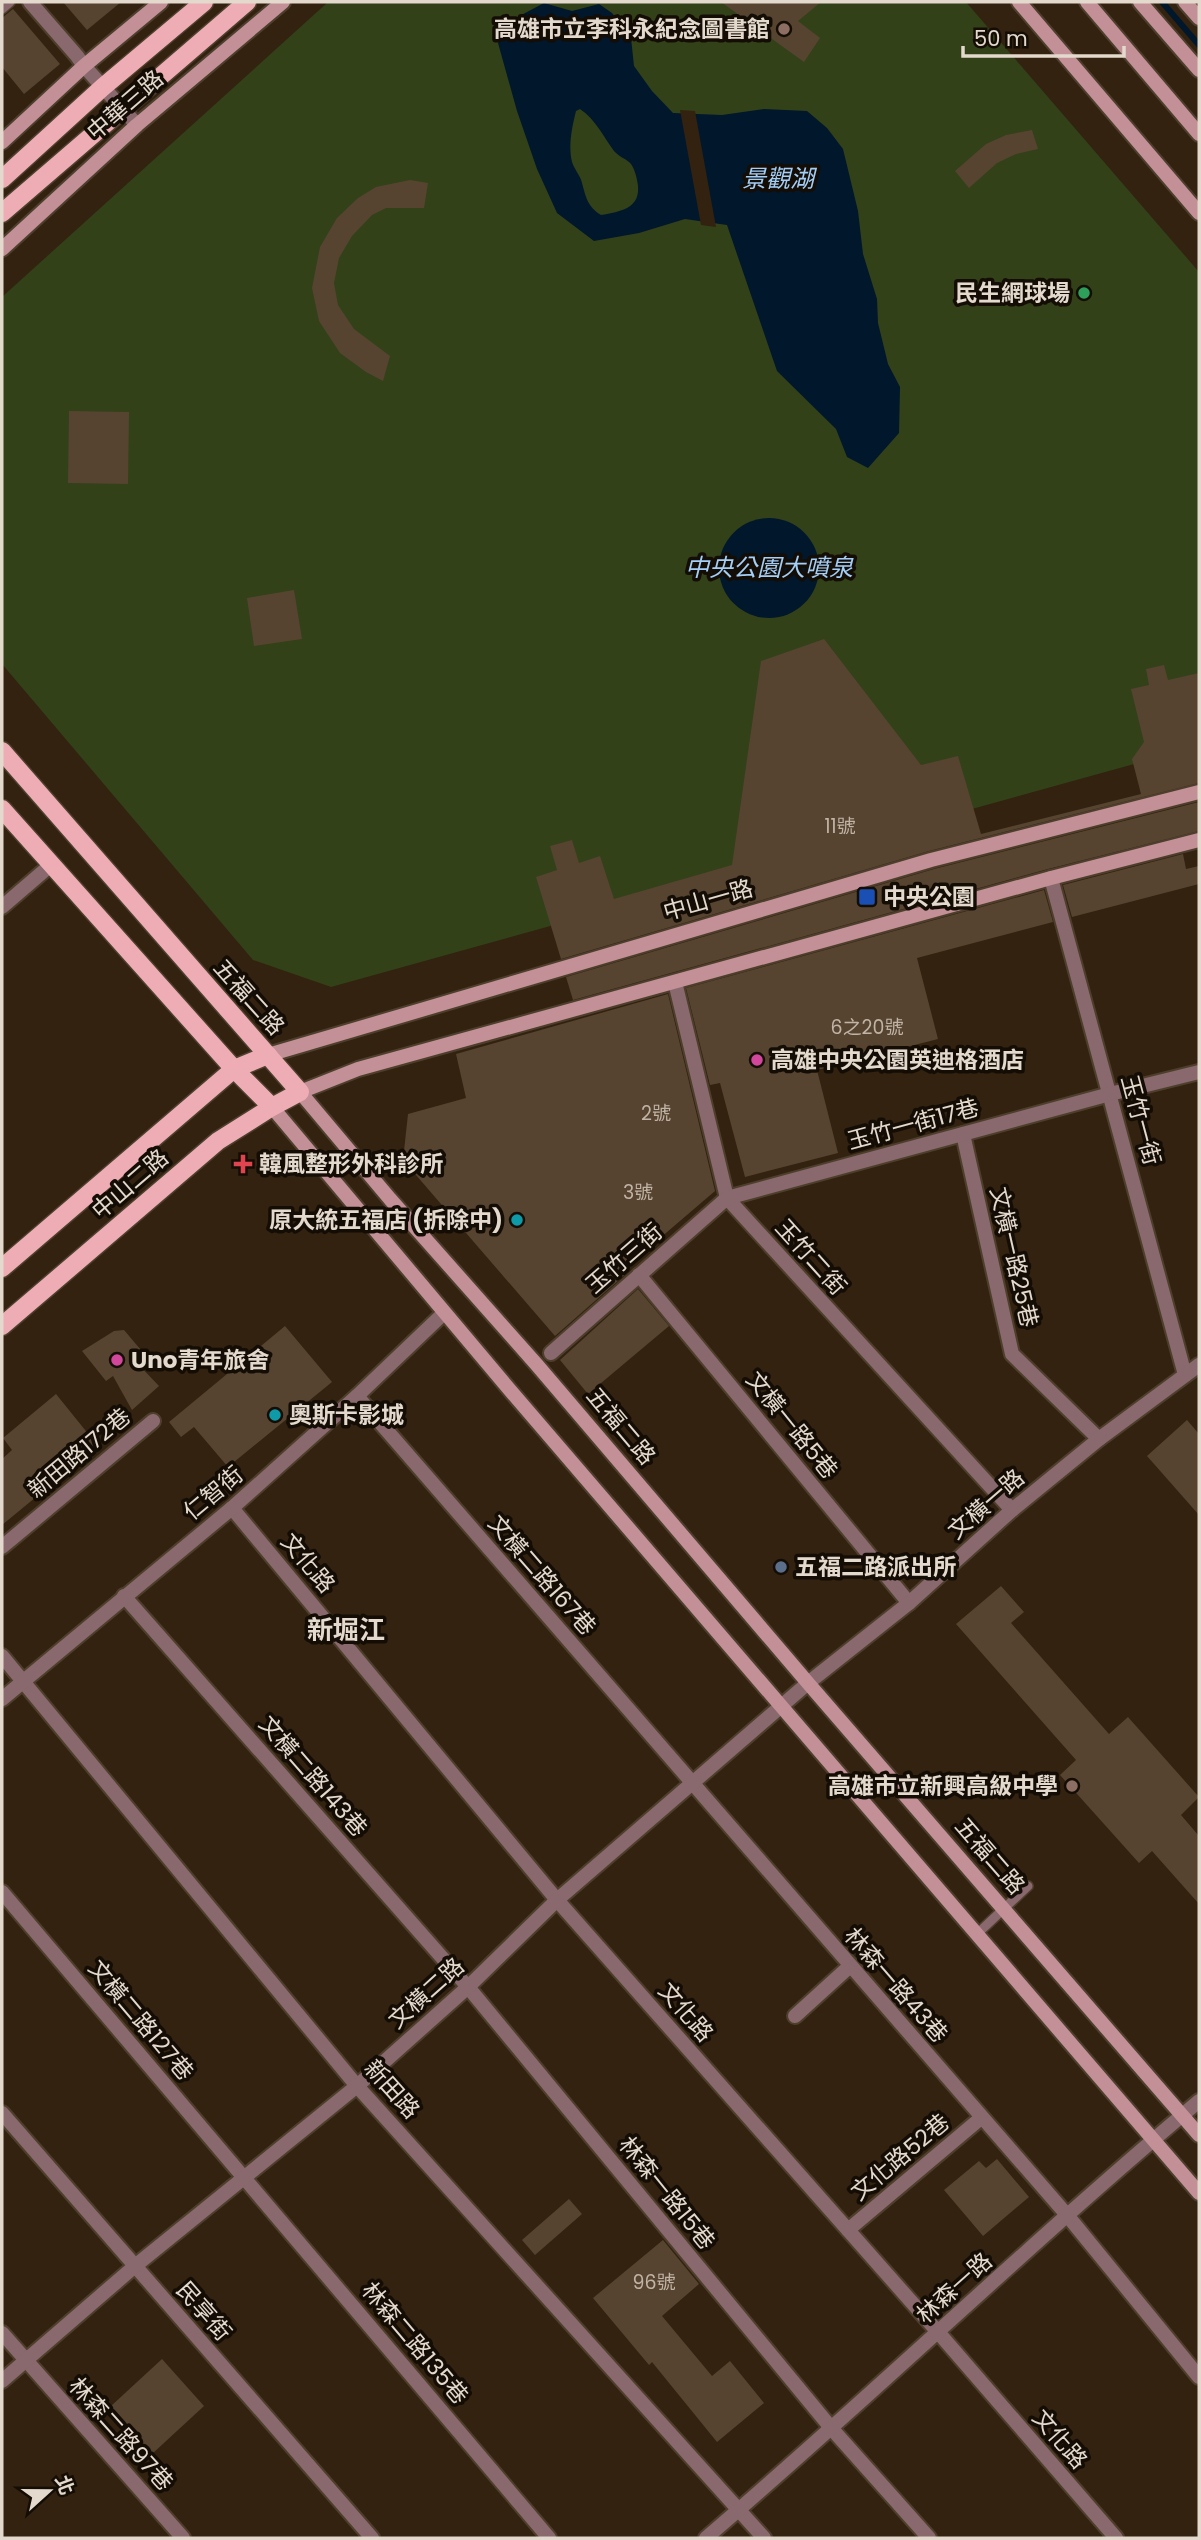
<svg xmlns="http://www.w3.org/2000/svg" width="1201" height="2540" font-family="Poppins,'Noto Sans TC',sans-serif">
<style>
.green{fill:#324118}
.water{fill:#00172c;fill-rule:evenodd}
.pier{fill:#32220f}
.lines{fill:none;stroke-linecap:round;stroke-linejoin:round}
.stream{stroke:#00172c;stroke-width:6}
.building{fill:#564430}
.lane-casing{stroke:#4e3f2d;stroke-width:12}
.street-casing{stroke:#4e3f2d;stroke-width:18}
.secondary-casing{stroke:#4e3f2d;stroke-width:18}
.primary-casing{stroke:#4e3f2d;stroke-width:21}
.lane{stroke:#89696d;stroke-width:9}
.street{stroke:#89696d;stroke-width:14}
.secondary{stroke:#c29096;stroke-width:14}
.primary{stroke:#eeadb5;stroke-width:18}
.education-dot{fill:#8d6e63;stroke:#140d06;stroke-width:2.5}
.leisure-dot{fill:#2e9e5b;stroke:#140d06;stroke-width:2.5}
.transit-dot{fill:#1a4fb4;stroke:#140d06;stroke-width:2.5}
.hotel-dot{fill:#d1479c;stroke:#140d06;stroke-width:2.5}
.health-dot{fill:#e0444e;stroke:#140d06;stroke-width:2.5}
.culture-dot{fill:#0f9aa8;stroke:#140d06;stroke-width:2.5}
.service-dot{fill:#5c6f8a;stroke:#140d06;stroke-width:2.5}
.labels{text-anchor:middle;stroke-width:7;stroke-linejoin:round;paint-order:stroke}
.number-label{font-size:19px;fill:#c0b4a6}
.poi-label{font-size:23px;font-weight:bold;fill:#e4d9cd;stroke:#140d06;text-anchor:start}
.street-label{font-size:23px;fill:#e4d9cd;stroke:#140d06}
.water-label{font-size:24px;font-style:italic;fill:#a3cef6;stroke:#140d06}
.quarter-label{font-size:26px;font-weight:bold;fill:#e4d9cd;stroke:#140d06}
</style>
<rect width="100%" height="100%" fill="#32220f"/>
<polygon class="green" points="328,2 966,2 1199,272 1199,746 331,987 253,960 2,664 2,297"/>
<g class="water">
<path d="M544 3 572 11 599 4 612 13 631 38 634 66 652 91 673 113 722 115 764 109 807 111 827 128 843 149 858 211 863 254 877 299 878 323 888 364 900 387 899 433 868 468 847 457 836 429 777 371 727 225 685 219 639 233 594 241 557 213 537 169 517 111 498 43 512 20ZM580 109C596 120 603 136 614 151 619 157 627 159 631 164 634 168 636 175 637 180 643 207 624 211 601 215 588 207 586 198 582 183 580 175 574 169 572 162 568 146 572 127 576 111Z"/>
<circle cx="769" cy="568" r="50"/>
</g>
<polygon class="pier" points="680,110 695,111 716,227 701,225"/>
<g class="lines">
<polyline class="stream" points="1162,2 1199,45"/>
</g>
<g class="building">
<polygon points="63,2 121,2 87,30"/>
<polygon points="721,2 821,2 798,21 820,38 804,62"/>
<polygon points="13,9 60,64 24,94 2,67 2,18"/>
<polygon points="1032,130 1038,149 1016,154 997,163 969,188 955,171 986,144 1006,135"/>
<polygon points="410,180 428,183 424,208 386,208 372,215 352,236 339,258 334,283 338,305 354,329 390,356 383,381 366,372 340,353 319,321 312,288 320,247 337,218 358,198 376,187"/>
<polygon points="69,411 129,412 128,484 68,483"/>
<polygon points="294,590 302,639 254,646 247,598"/>
<polygon points="824,639 921,765 958,756 981,834 1141,794 1132,759 1144,742 1131,689 1149,685 1146,669 1164,665 1168,680 1199,673 1199,783 929,851 561,959 536,877 557,870 550,846 572,840 579,863 600,856 614,899 732,865 761,661"/>
<polygon points="1199,802 1199,831 1048,869 573,1000 566,977 934,869"/>
<polygon points="1183,854 1186,869 1199,866 1199,884 1072,917 1063,885"/>
<polygon points="1044,890 1053,922 917,958 938,1039 817,1070 838,1153 745,1177 720,1083 710,1085 686,988"/>
<polygon points="668,994 715,1191 625,1268 628,1272 555,1336 403,1160 408,1114 466,1098 456,1054"/>
<polygon points="638,1289 669,1326 588,1394 560,1360"/>
<polygon points="285,1326 332,1382 228,1467 194,1427 181,1437 169,1422"/>
<polygon points="124,1330 146,1356 138,1364 159,1386 132,1410 113,1376 106,1381 82,1351 114,1331"/>
<polygon points="56,1394 98,1446 2,1525 2,1459 12,1450 3,1438"/>
<polygon points="1187,1420 1199,1434 1199,1515 1147,1456"/>
<polygon points="1001,1586 1024,1612 1011,1623 1109,1734 1128,1717 1199,1797 1181,1815 1199,1836 1199,1904 1152,1851 1139,1863 1060,1775 1076,1760 956,1624"/>
<polygon points="997,2159 1029,2197 983,2236 944,2190 979,2161 986,2168"/>
<polygon points="569,2199 582,2214 535,2255 522,2240"/>
<polygon points="663,2240 699,2284 662,2316 712,2376 730,2361 764,2403 717,2442 652,2362 649,2365 593,2298"/>
<polygon points="162,2359 204,2406 152,2454 110,2407"/>
</g>
<g class="lines">
<g class="lane-casing">
<g id="lane">
<polyline points="2,9 10,2"/>
<polyline points="977,1934 1028,1886"/>
</g>
</g>
<g class="street-casing">
<g id="street">
<polyline points="30,2 77,56 84,66 137,125"/>
<polyline points="1051,878 1185,1375"/>
<polyline points="2,907 52,864"/>
<polyline points="675,982 727,1198 1012,1510"/>
<polyline points="963,1134 1012,1354 1099,1439"/>
<polyline points="639,1275 909,1603"/>
<polyline points="551,1353 727,1198 1110,1094 1199,1072"/>
<polyline points="357,1396 1067,2215 1199,2377"/>
<polyline points="232,1508 557,1900 938,2332 1116,2538"/>
<polyline points="2,1547 153,1421"/>
<polyline points="124,1596 468,1987 832,2429 929,2538"/>
<polyline points="2,1656 357,2086 764,2538"/>
<polyline points="2,1699 232,1508 357,1396 444,1313"/>
<polyline points="2,1892 549,2538"/>
<polyline points="795,2016 850,1966"/>
<polyline points="2,2113 372,2538"/>
<polyline points="848,2230 981,2118"/>
<polyline points="2,2333 183,2538"/>
<polyline points="2,2381 135,2266 357,2086 468,1987 557,1900 808,1683 909,1603 1012,1510 1099,1439 1199,1365"/>
<path d="M706 2538C873 2395 1031 2242 1199 2101"/>
</g>
</g>
<g class="secondary-casing">
<g id="secondary">
<polyline points="1019,2 1199,213"/>
<polyline points="1087,2 1199,134"/>
<polyline points="1140,2 1199,70"/>
<polyline points="1185,2 1199,18"/>
<polyline points="2,142 84,66 161,2"/>
<polyline points="2,249 137,125 283,2"/>
<polyline points="1199,840 1051,878 358,1069 300,1092 390,1199 537,1365 808,1683 1199,2135"/>
<polyline points="268,1055 931,860 1199,792"/>
<polyline points="272,1107 509,1389 1199,2193"/>
</g>
</g>
<g class="primary-casing">
<g id="primary">
<polyline points="2,179 103,87 204,2"/>
<polyline points="2,213 247,2"/>
<polyline points="2,751 300,1092 272,1107 218,1141 2,1326"/>
<polyline points="2,809 234,1069 272,1107"/>
<polyline points="2,1268 234,1069 268,1055"/>
</g>
</g>
<use href="#lane" class="lane"/>
<use href="#street" class="street"/>
<use href="#secondary" class="secondary"/>
<use href="#primary" class="primary"/>
</g>
<g class="education-dot">
<circle cx="784" cy="29" r="7"/>
<circle cx="1072" cy="1786" r="7"/>
</g>
<circle class="leisure-dot" cx="1084" cy="293" r="7"/>
<rect class="transit-dot" x="858" y="888" width="18" height="18" rx="3.5"/>
<g class="hotel-dot">
<circle cx="757" cy="1060" r="7"/>
<circle cx="117" cy="1360" r="7"/>
</g>
<path class="health-dot" d="M239.5 1153.5h7v7h7v7h-7v7h-7v-7h-7v-7h7z"/>
<g class="culture-dot">
<circle cx="517" cy="1220" r="7"/>
<circle cx="275" cy="1415" r="7"/>
</g>
<circle class="service-dot" cx="781" cy="1567" r="7"/>
<g class="labels">
<g class="number-label">
<text x="840" y="833">11號</text>
<text x="867" y="1034">6之20號</text>
<text x="656" y="1120">2號</text>
<text x="638" y="1199">3號</text>
<text x="654" y="2289">96號</text>
</g>
<g class="poi-label">
<text x="770" y="37" text-anchor="end">高雄市立李科永紀念圖書館</text>
<text x="1070" y="301" text-anchor="end">民生網球場</text>
<text x="883" y="905">中央公園</text>
<text x="771" y="1068">高雄中央公園英迪格酒店</text>
<text x="259" y="1172">韓風整形外科診所</text>
<text x="503" y="1228" text-anchor="end">原大統五福店 (拆除中)</text>
<text x="131" y="1368">Uno青年旅舍</text>
<text x="289" y="1423">奧斯卡影城</text>
<text x="795" y="1575">五福二路派出所</text>
<text x="1058" y="1794" text-anchor="end">高雄市立新興高級中學</text>
</g>
<g class="street-label">
<text transform="translate(125 105) rotate(-41)" y="8">中華三路</text>
<text transform="translate(708 900) rotate(-16)" y="8">中山一路</text>
<text transform="translate(249 997) rotate(48)" y="8">五福二路</text>
<text transform="translate(1141 1120) rotate(75)" y="8">玉竹一街</text>
<text transform="translate(913 1124) rotate(-15)" y="8">玉竹一街17巷</text>
<text transform="translate(130 1184) rotate(-41)" y="8">中山二路</text>
<text transform="translate(811 1257) rotate(48)" y="8">玉竹二街</text>
<text transform="translate(1014 1257) rotate(77)" y="8">文橫一路25巷</text>
<text transform="translate(624 1258) rotate(-41)" y="8">玉竹三街</text>
<text transform="translate(792 1425) rotate(51)" y="8">文橫一路5巷</text>
<text transform="translate(621 1426) rotate(50)" y="8">五福二路</text>
<text transform="translate(79 1453) rotate(-40)" y="8">新田路172巷</text>
<text transform="translate(213 1493) rotate(-40)" y="8">仁智街</text>
<text transform="translate(986 1504) rotate(-41)" y="8">文橫一路</text>
<text transform="translate(308 1563) rotate(50)" y="8">文化路</text>
<text transform="translate(542 1575) rotate(49)" y="8">文橫二路167巷</text>
<text transform="translate(313 1776) rotate(49)" y="8">文橫二路143巷</text>
<text transform="translate(990 1856) rotate(49)" y="8">五福二路</text>
<text transform="translate(896 1985) rotate(49)" y="8">林森一路43巷</text>
<text transform="translate(426 1993) rotate(-42)" y="8">文橫二路</text>
<text transform="translate(686 2012) rotate(49)" y="8">文化路</text>
<text transform="translate(141 2020) rotate(50)" y="8">文橫二路127巷</text>
<text transform="translate(392 2089) rotate(48)" y="8">新田路</text>
<text transform="translate(900 2157) rotate(-40)" y="8">文化路52巷</text>
<text transform="translate(667 2193) rotate(51)" y="8">林森一路15巷</text>
<text transform="translate(954 2288) rotate(-42)" y="8">林森一路</text>
<text transform="translate(204 2311) rotate(49)" y="8">民享街</text>
<text transform="translate(415 2343) rotate(50)" y="8">林森二路135巷</text>
<text transform="translate(121 2434) rotate(48)" y="8">林森二路97巷</text>
<text transform="translate(1060 2439) rotate(49)" y="8">文化路</text>
</g>
<g class="water-label">
<text x="778" y="187">景觀湖</text>
<text x="769" y="576">中央公園大噴泉</text>
</g>
<g class="quarter-label">
<text x="346" y="1639">新堀江</text>
</g>
</g>
<rect width="1201" height="2540" fill="none" stroke="#e4d9cd" stroke-width="7"/>
<g transform="translate(49 2491) rotate(69)" stroke="#140d06" stroke-width="5" paint-order="stroke">
<path d="M0-5L12 26L0 18L-12 26Z" fill="#e4d9cd"/>
<text y="-10" font-size="19" font-weight="bold" text-anchor="middle" fill="#e4d9cd">北</text>
</g>
<path d="M963 46v10h161v-10" fill="none" stroke="#e4d9cd" stroke-width="3.5"/>
<text x="974" y="46" font-size="21" fill="#e4d9cd" stroke="#140d06" stroke-width="5" paint-order="stroke">50 m</text>
</svg>
